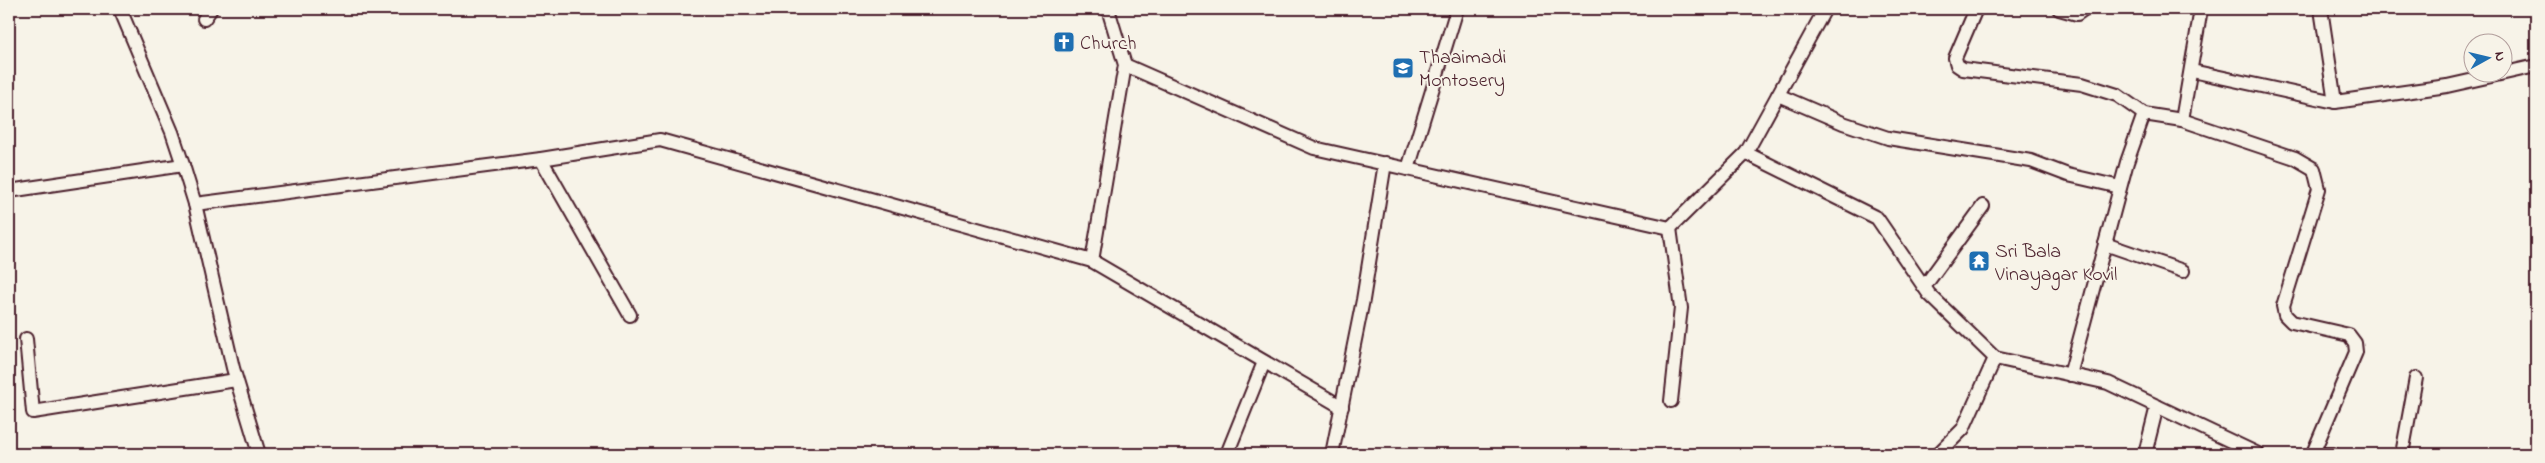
<svg xmlns="http://www.w3.org/2000/svg" width="2545" height="463" font-family="'Indie Flower',sans-serif">
<style>
.lines{fill:none;stroke-linecap:round;stroke-linejoin:round}
.minor-casing{stroke:#4a1f2b;stroke-width:16}
.minor{stroke:#f7f3e8;stroke-width:12}
.labels{text-anchor:middle;stroke-width:4;stroke-linejoin:round;paint-order:stroke}
.poi-label{font-size:20px;fill:#4a1f2b;stroke:#f7f3e8;text-anchor:start}
</style>
<rect width="100%" height="100%" fill="#f7f3e8"/>
<filter id="ink" filterUnits="userSpaceOnUse"><feTurbulence type="fractalNoise" baseFrequency=".02" numOctaves="2"/><feDisplacementMap in="SourceGraphic" scale="10" xChannelSelector="R" yChannelSelector="G"/><feConvolveMatrix kernelMatrix="1 2 1 2 8 2 1 2 1" color-interpolation-filters="sRGB"/></filter>
<g filter="url(#ink)">
<g class="lines">
<g class="minor-casing">
<g id="minor">
<polyline points="120,9 172,132 183,165 195,204 233,368 259,454"/>
<polyline points="1825,9 1746,153 1877,218 1929,294 1995,358 1963,429 1938,454"/>
<polyline points="1976,9 1955,58 1957,65 1963,69 2082,84 2117,95 2144,114"/>
<polyline points="2059,9 2077,14 2084,9"/>
<polyline points="2321,9 2335,102"/>
<polyline points="204,19 211,9"/>
<polyline points="1125,65 1314,148 1670,228 1746,153"/>
<polyline points="2192,71 2335,102 2447,86 2536,66"/>
<polyline points="1778,95 1843,123 1888,138 2031,161 2068,175 2120,187"/>
<polyline points="2182,120 2295,158 2314,169 2319,189 2283,306 2285,315 2292,322 2349,335 2355,343 2356,352 2313,453"/>
<polyline points="541,159 630,315"/>
<polyline points="1408,169 1457,9"/>
<polyline points="9,191 183,165"/>
<polyline points="195,204 541,159 660,140 1092,261 1125,65 1108,9"/>
<polyline points="1670,228 1681,308 1671,401"/>
<polyline points="2105,244 2183,271"/>
<polyline points="1092,261 1342,407"/>
<polyline points="1924,287 1983,206"/>
<polyline points="26,339 33,412 236,380"/>
<polyline points="1995,358 2108,383 2258,454"/>
<polyline points="2070,375 2127,162 2144,114 2182,120 2201,9"/>
<polyline points="1227,454 1264,362"/>
<polyline points="1332,454 1363,300 1385,163"/>
<polyline points="2145,454 2157,406"/>
<polyline points="2312,454 2333,454"/>
<polyline points="2402,454 2416,378"/>
</g>
</g>
<use href="#minor" class="minor"/>
</g>
</g>
<defs>
<g id="church-square" transform="scale(1.125)"><rect x="-9" y="-9" width="18" height="18" rx="4" fill="#1f6fb2" stroke="#f7f3e8"/><path d="M-1.2-6h2.4v3.5h3.3v2.4h-3.3V6h-2.4V-.1h-3.3v-2.4h3.3Z" fill="#fff"/></g>
<g id="school-square" transform="scale(1.125)"><rect x="-9" y="-9" width="18" height="18" rx="4" fill="#1f6fb2" stroke="#f7f3e8"/><path d="M0-5L7-2L0 1L-7-2ZM-4 1L0 2.5L4 1V4Q0 6-4 4Z" fill="#fff"/></g>
<g id="temple-square" transform="scale(1.125)"><rect x="-9" y="-9" width="18" height="18" rx="4" fill="#1f6fb2" stroke="#f7f3e8"/><path d="M0-6L5-2H3V0L6.5 2.5H4V6H1.5V3h-3V6H-4V2.5H-6.5L-3 0V-2H-5Z" fill="#fff"/></g>
</defs>
<g fill-rule="evenodd">
<use href="#church-square" x="1064" y="42"/>
<use href="#school-square" x="1403" y="68"/>
<use href="#temple-square" x="1979" y="261"/>
</g>
<g class="labels">
<g class="poi-label">
<text x="1080" y="49">Church</text>
<text x="1419" y="63">Thaaimadi<tspan x="1419" dy="23">Montosery</tspan></text>
<text x="1995" y="257">Sri Bala<tspan x="1995" dy="23">Vinayagar Kovil</tspan></text>
</g>
</g>
<rect width="2545" height="463" fill="none" stroke="#f7f3e8" stroke-width="30"/>
<rect x="15" y="15" width="2515" height="433" fill="none" stroke="#4a1f2b" stroke-width="2" filter="url(#ink)"/>
<g transform="translate(2488 58) rotate(82)"><circle r="24" fill="#f7f3e8" stroke="#b29e9c"/>
<path d="M0-4L9 19L0 12L-9 19Z" fill="#1f6fb2"/>
<text y="-8" font-size="14" font-weight="bold" text-anchor="middle" fill="#4a1f2b">N</text>
</g>
</svg>
